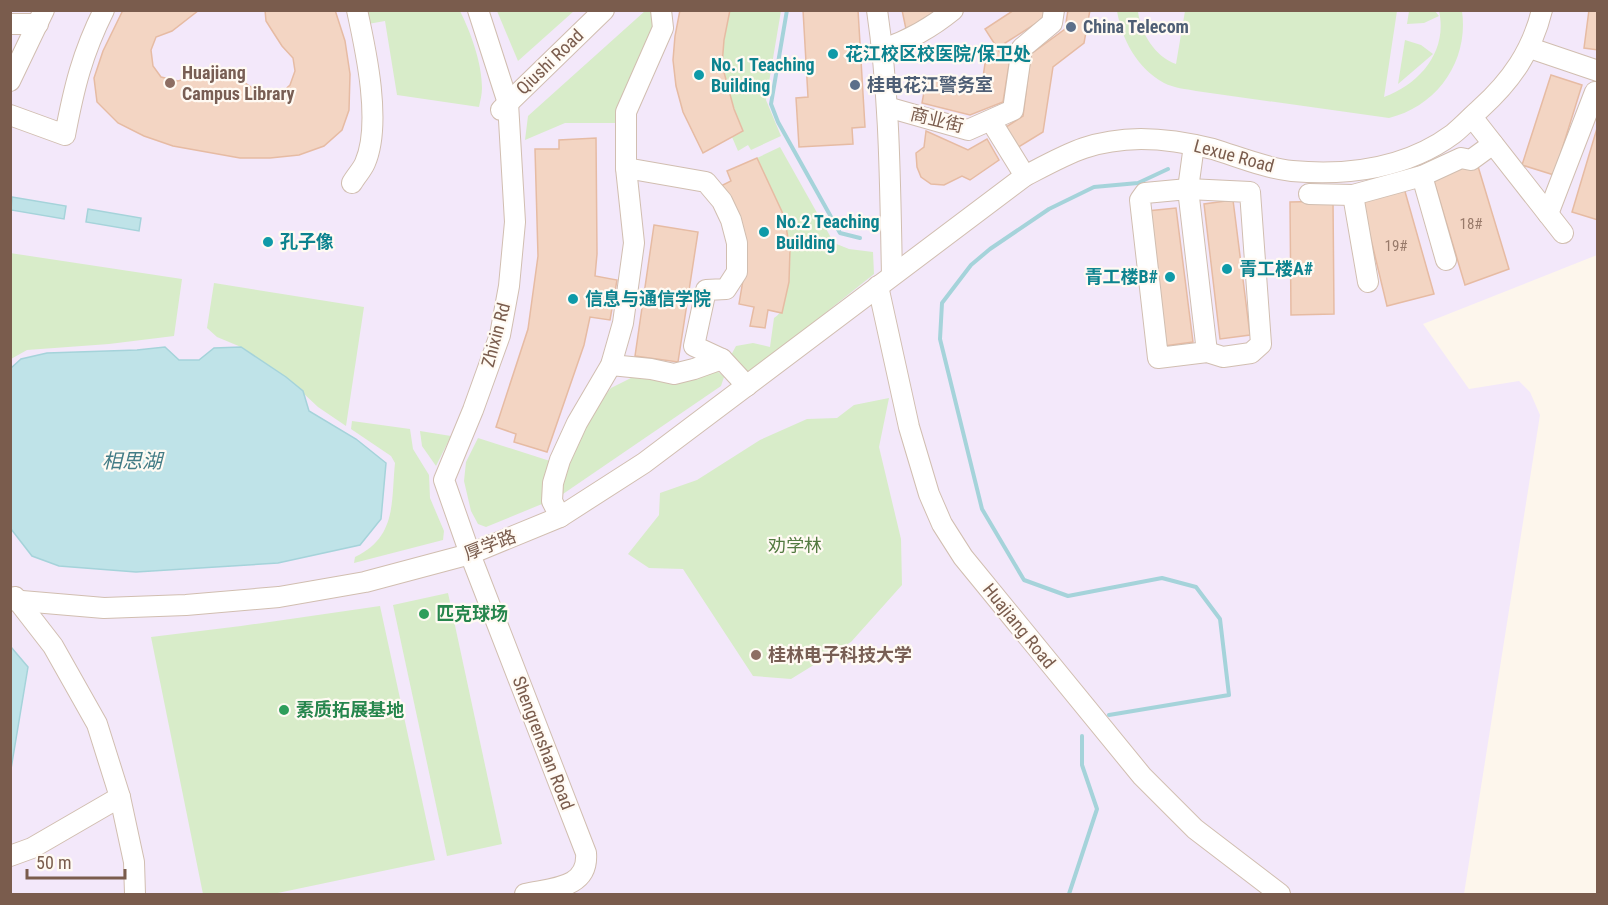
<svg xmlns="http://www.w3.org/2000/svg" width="1608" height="905" font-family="'Roboto Condensed','Noto Sans SC',sans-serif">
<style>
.education{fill:#f3e8fa}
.green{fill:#d8ecc9}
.water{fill:#bfe3e8;stroke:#a5d3da;stroke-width:1.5}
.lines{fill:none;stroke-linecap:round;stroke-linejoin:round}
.stream{stroke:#a5d3da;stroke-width:4}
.building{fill:#f3d5c3;stroke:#e6bba3;stroke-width:1.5}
.minor-casing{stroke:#d1beb0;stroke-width:22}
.minor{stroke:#fff;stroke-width:20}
.service-dot{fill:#5c6f8a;stroke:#fffaf3;stroke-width:2}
.culture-dot{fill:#0f9aa8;stroke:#fffaf3;stroke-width:2}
.education-dot{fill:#8d6e63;stroke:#fffaf3;stroke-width:2}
.leisure-dot{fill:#2e9e5b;stroke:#fffaf3;stroke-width:2}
.labels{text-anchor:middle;stroke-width:4.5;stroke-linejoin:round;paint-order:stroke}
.number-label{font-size:15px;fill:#987a6a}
.service-label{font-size:18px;font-weight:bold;fill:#4e5e75;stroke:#fffaf3;text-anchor:start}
.culture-label{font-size:18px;font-weight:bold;fill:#0d838f;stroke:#fffaf3;text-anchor:start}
.street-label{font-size:18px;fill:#7a5c4d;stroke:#fffaf3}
.education-label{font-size:18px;font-weight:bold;fill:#785e54;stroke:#fffaf3;text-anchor:start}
.park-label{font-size:18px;fill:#537a41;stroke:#fffaf3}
.leisure-label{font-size:18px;font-weight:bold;fill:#27864d;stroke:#fffaf3;text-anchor:start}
.water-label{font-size:20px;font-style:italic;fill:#437c86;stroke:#fffaf3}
</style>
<rect width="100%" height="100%" fill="#fdf6ec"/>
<polygon class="education" points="10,11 1597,11 1597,255 1423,324 1469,389 1519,381 1530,392 1540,415 1464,894 11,894"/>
<g class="green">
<path d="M365 11H460C471 33 482 63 482 88 482 95 480 101 479 107L397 95 385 21 368 24Z"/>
<polygon points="497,11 574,11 518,61"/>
<polygon points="645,11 654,11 657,27 618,123 565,123 525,140 528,116"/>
<path d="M730 11H781L766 100 781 136 751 150 748 145 738 151 732 137 743 130C726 93 715 51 730 11Z"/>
<path d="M1117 11H1138C1140 32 1155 57 1176 64L1185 11H1397L1384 97C1420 84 1448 51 1439 11H1462C1469 60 1438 106 1389 118L1196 91C1186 89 1174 88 1164 83 1137 68 1122 40 1117 11Z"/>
<polygon points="1409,11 1435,11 1439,16 1424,23 1407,24"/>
<polygon points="1405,40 1421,45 1433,54 1398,84"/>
<path d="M780 147 834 243 849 249 873 252 874 274 749 374 730 357 736 346 753 343 770 347 774 318C783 312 784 305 786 295 799 240 779 205 757 158Z"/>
<polygon points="10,253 182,279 174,336 109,344 27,350 11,359"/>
<polygon points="214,283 364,307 346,426 318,407 286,377 241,347 217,337 207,328"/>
<polygon points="717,371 724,377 721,386 560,496 564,471 592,412 611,388 633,377"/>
<polygon points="889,398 879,447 901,539 902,585 851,642 791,679 753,676 683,569 649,568 628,554 659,515 660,493 697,480 760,440 807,419 837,418 854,405"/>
<path d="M352 421 410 429 413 449 429 475 430 498 444 531 443 540 354 563 355 557C397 537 391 502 395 463L391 456 351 429Z"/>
<polygon points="420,431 451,436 436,466 422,446"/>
<polygon points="478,438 550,461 545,481 542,504 486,527 478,524 471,511 464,481 466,462"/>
<polygon points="448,593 502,844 447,856 393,605"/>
<polygon points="380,606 435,860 273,894 203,894 151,637 241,626"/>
</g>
<g class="water">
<polygon points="12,197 66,206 64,219 11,210"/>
<polygon points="88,209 141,218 139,231 86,222"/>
<polygon points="165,347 179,360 199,360 214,348 241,347 286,377 303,391 309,411 356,439 386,463 381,519 360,545 278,563 136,572 59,566 32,556 11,529 11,368 21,359 47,353 137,350"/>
<polygon points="11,647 28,667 11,769"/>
</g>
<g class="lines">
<g class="stream">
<polyline points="787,10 771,104 778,122 840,233 860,238"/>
<polyline points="1109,715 1229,695 1220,619 1196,587 1162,578 1068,596 1024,580 982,509 940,339 942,303 971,265 990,249 1049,209 1094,187 1138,183 1168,169"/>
<polyline points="1069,894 1097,809 1082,765 1082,736"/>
</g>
</g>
<g class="building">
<polygon points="123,10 199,10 172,31 156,37 151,50 153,66 161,77 178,81 207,73 224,75 242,81 266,97 279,95 290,85 295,71 293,58 282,46 273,32 266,21 265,10 335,10 345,41 350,74 349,110 342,130 324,146 299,155 270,158 240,158 173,146 144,136 118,123 97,102 94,78 103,51"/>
<polygon points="680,10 730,10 724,40 722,65 734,109 743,131 703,153 683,112 676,86 673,60 675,36"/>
<polygon points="803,10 858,10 865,127 852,128 853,144 799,147 796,98 808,97"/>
<polygon points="902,10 942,10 907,34"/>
<polygon points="1014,10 1045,10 1043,19 1005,43 1011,52 1003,57 985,29"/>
<polygon points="1068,10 1090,10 1084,43 1053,67 1043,132 1017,148 1006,127 1023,116 1031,54 1065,29"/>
<polygon points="1589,10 1598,10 1598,50 1584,48"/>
<polygon points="997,48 1003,57 1011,52 1003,102 970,115 922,103 927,76 964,84 983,77 986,57"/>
<polygon points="1551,75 1582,85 1554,175 1522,165"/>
<polygon points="1598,125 1598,220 1572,212"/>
<polygon points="926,131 968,150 987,139 999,160 970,180 962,176 944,185 931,184 921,177 917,167 916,153 924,147"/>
<polygon points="596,138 597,254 595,276 617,280 610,320 590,317 584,345 547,452 514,442 516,434 496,427 528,329 538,256 535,149 559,149 559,140"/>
<polygon points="757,158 784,216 790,249 789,282 782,313 768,310 765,328 750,326 754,307 739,304 744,274 719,187 731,181 727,171"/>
<polygon points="1477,163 1509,269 1465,285 1433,178"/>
<polygon points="1404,188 1434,294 1387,306 1361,198"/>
<polygon points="1233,200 1250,335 1220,339 1204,204"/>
<polygon points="1333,201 1334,314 1291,315 1290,202"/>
<polygon points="1176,208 1193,342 1164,346 1147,211"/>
<polygon points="654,225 698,232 678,362 635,356"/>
</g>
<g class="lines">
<g class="minor-casing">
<g id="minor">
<path d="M478 10 508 103 515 222 509 286 500 335 473 410 444 480 470 554 586 853C589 889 551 888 525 894"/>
<polyline points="661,10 663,28 626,112 626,168 706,182 722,201 731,220 737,243 737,272 726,289 706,290 694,346 722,359 747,386"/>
<path d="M877 10C890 98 890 187 892 275"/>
<polyline points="10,24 38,24"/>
<polyline points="1530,48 1598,71"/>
<path d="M883 49C910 40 931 28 953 10"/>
<polyline points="10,81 44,10"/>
<polyline points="887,107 968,130 1013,110 1022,48 1052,23 1054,10"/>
<polyline points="501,110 604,10"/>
<path d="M10 115 65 135C74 88 82 54 104 10"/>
<polyline points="1472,117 1563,233"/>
<polyline points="991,121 1025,176"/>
<polyline points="1194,145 1188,189 1207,352"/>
<polyline points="1422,176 1446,260"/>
<path d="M352 183C356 176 362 170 365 163 382 124 366 51 357 10"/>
<polygon points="1188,189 1250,192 1261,344 1251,353 1223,357 1207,352 1158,358 1140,200 1145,193"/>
<polyline points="1309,194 1353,195 1422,176 1461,158 1471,160 1493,144"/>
<polyline points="1353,195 1368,282"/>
<polyline points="1548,214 1595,92"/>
<polyline points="878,286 909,427 929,494 942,524 963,557 1142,776 1195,829 1280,894"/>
<polyline points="611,365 651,369 674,374 694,369 722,359"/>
<polyline points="560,517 552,501 553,483 560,460 577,423 611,365 623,323 634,243 626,168"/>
<polyline points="15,597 53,646 97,724 120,797 134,862 135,894"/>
<path d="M10 600 104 608 186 605 279 597 365 582 470 554 560 517 644 463 1025 176C1069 153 1090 140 1141 139 1166 139 1189 143 1213 149 1239 157 1265 168 1292 171 1348 176 1407 168 1453 134 1463 126 1471 117 1480 109 1511 81 1532 51 1542 10"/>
<polyline points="10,856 32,848 120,797"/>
</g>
</g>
<use href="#minor" class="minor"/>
</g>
<g class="service-dot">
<circle cx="1071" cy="27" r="6"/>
<circle cx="855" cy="85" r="6"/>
</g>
<g class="culture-dot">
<circle cx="833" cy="54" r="6"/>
<circle cx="699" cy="75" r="6"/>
<circle cx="764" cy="232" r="6"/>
<circle cx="268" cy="242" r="6"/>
<circle cx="1227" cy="269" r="6"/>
<circle cx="1170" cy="277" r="6"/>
<circle cx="573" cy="299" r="6"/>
</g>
<g class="education-dot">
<circle cx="170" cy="83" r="6"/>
<circle cx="756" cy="655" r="6"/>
</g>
<g class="leisure-dot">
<circle cx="424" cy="614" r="6"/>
<circle cx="284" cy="710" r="6"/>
</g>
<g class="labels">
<g class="number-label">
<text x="1471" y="229">18#</text>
<text x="1396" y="251">19#</text>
</g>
<g class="service-label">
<text x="1083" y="33">China Telecom</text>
<text x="867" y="91">桂电花江警务室</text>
</g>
<g class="culture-label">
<text x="845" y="60">花江校区校医院/保卫处</text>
<text x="711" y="71">No.1 Teaching<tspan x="711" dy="21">Building</tspan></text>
<text x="776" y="228">No.2 Teaching<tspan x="776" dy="21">Building</tspan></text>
<text x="280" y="248">孔子像</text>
<text x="1239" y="275">青工楼A#</text>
<text x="1158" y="283" text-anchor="end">青工楼B#</text>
<text x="585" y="305">信息与通信学院</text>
</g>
<g class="street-label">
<text transform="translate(550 62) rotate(-44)" y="6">Qiushi Road</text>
<text transform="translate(937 120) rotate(14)" y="6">商业街</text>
<text transform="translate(1234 156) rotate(15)" y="6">Lexue Road</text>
<text transform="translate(496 335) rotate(-75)" y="6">Zhixin Rd</text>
<text transform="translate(490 545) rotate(-21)" y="6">厚学路</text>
<text transform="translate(1019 626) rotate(51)" y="6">Huajiang Road</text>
<text transform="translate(543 743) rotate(69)" y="6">Shengrenshan Road</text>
</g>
<g class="education-label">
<text x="182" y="79">Huajiang<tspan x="182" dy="21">Campus Library</tspan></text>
<text x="768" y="661">桂林电子科技大学</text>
</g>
<g class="park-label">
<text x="795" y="552">劝学林</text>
</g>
<g class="leisure-label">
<text x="436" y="620">匹克球场</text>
<text x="296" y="716">素质拓展基地</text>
</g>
<g class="water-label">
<text x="132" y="468">相思湖</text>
</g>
</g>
<rect width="1608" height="905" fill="none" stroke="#7a5c4d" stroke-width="24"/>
<path d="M27 869v9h98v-9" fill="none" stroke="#7a5c4d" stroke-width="3"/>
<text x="36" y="869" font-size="18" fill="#7a5c4d" stroke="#fffaf3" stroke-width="4.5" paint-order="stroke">50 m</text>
</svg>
